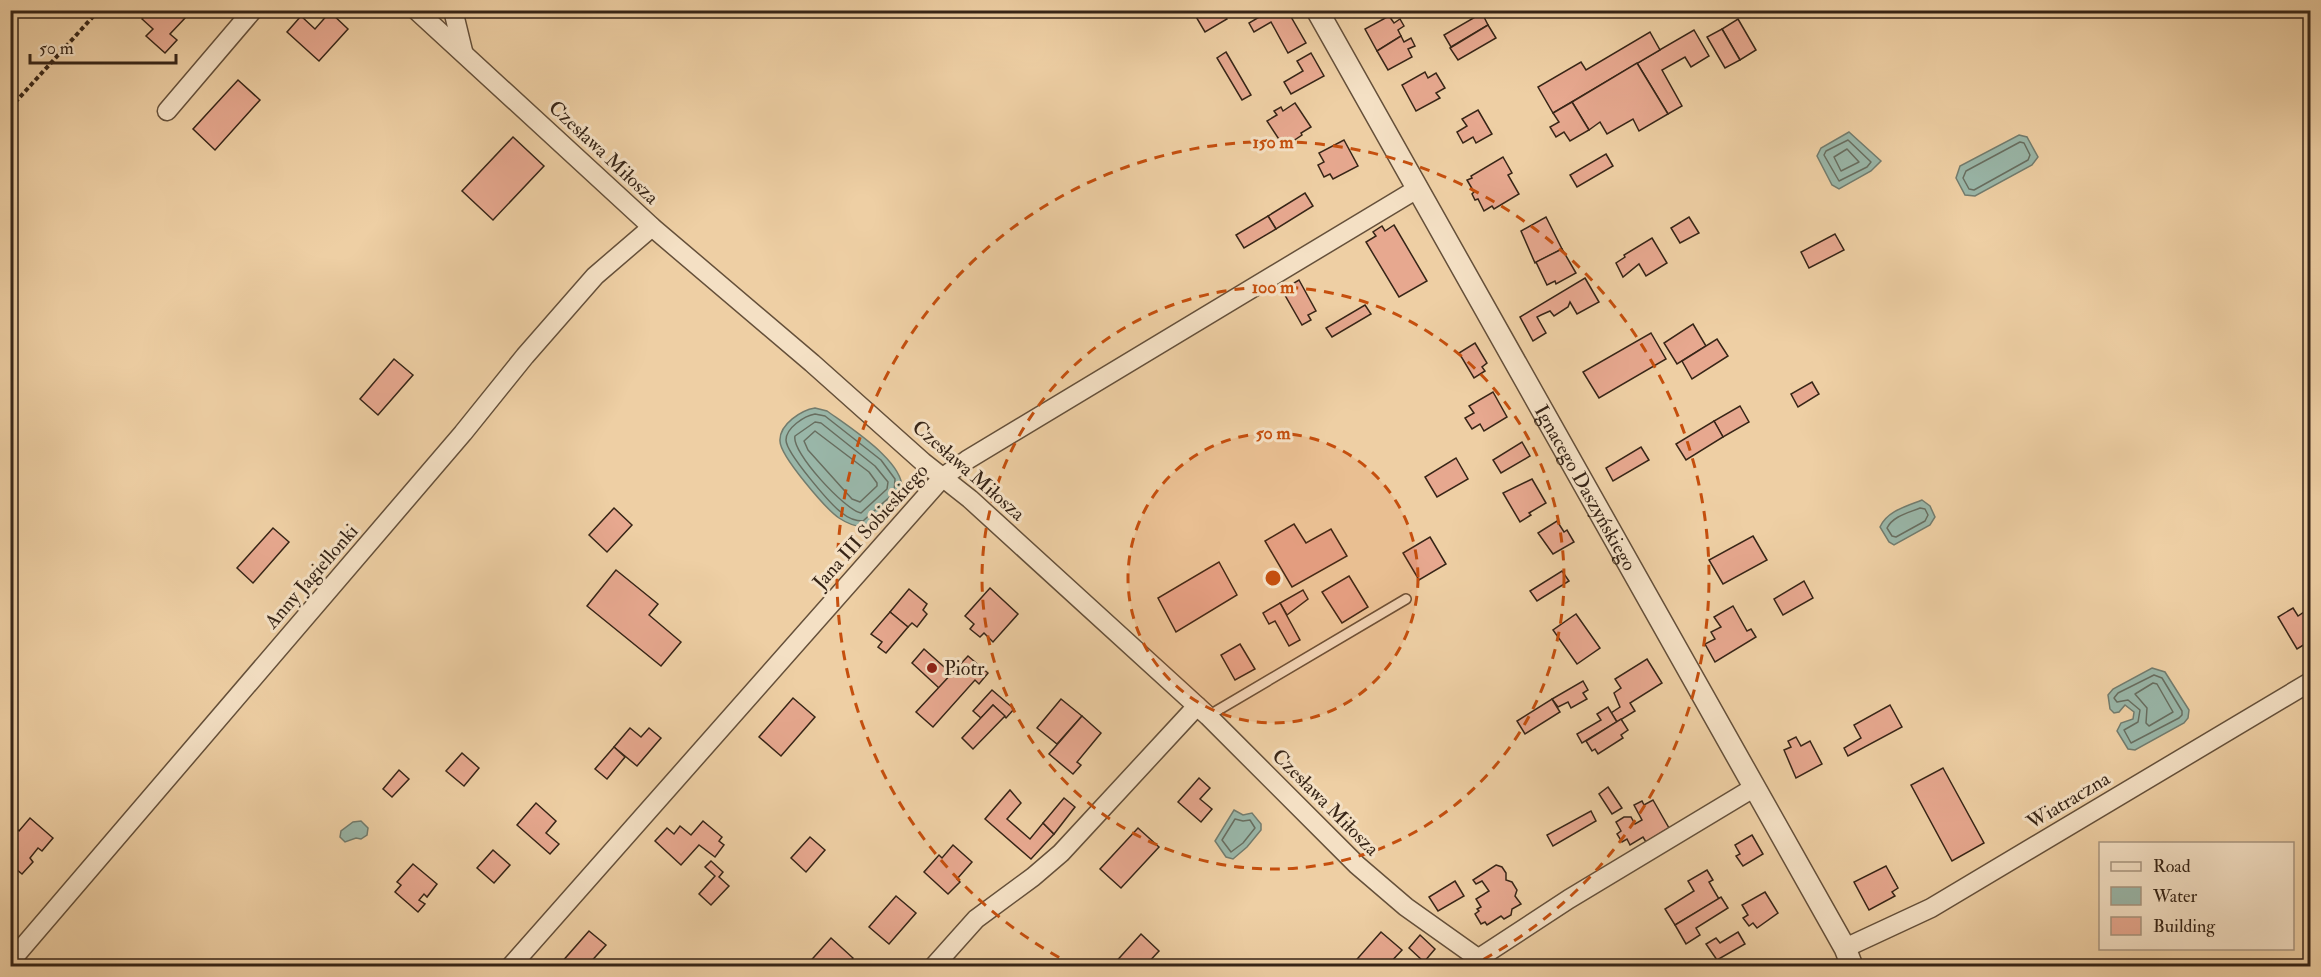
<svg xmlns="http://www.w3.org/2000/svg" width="2321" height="977" font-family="'IM FELL Double Pica',serif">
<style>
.water{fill:#99b6a8;stroke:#727c6e;stroke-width:1.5}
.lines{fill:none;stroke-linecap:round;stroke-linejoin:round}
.shore{stroke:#686e60;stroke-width:1.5}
.building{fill:#e7a88f;stroke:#372517;stroke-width:1.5}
.service-casing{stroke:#65503a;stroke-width:12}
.minor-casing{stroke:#65503a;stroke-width:21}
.tertiary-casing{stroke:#65503a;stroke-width:24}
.path{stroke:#372517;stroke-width:4;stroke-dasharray:4.5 3;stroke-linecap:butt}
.service{stroke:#f4e0c4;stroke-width:9}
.minor{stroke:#f4e0c4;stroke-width:18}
.tertiary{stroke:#f4e0c4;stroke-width:21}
.ring{fill:none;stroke:#c54f0e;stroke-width:3;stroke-dasharray:10 8}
.poi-dot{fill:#8f2418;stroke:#f4e0c4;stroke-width:2}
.labels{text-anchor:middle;stroke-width:6;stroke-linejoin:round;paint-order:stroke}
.street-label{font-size:20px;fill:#372517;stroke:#f4e0c4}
.poi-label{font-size:20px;fill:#372517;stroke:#f4e0c4;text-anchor:start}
.centre{fill:#c54f0e;stroke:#f4e0c4;stroke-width:3}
.ring-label{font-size:18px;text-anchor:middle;font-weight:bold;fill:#c54f0e;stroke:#f4e0c4;stroke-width:6;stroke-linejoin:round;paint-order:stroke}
</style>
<rect width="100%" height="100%" fill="#eecfa4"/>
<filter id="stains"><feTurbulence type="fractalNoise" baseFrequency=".00333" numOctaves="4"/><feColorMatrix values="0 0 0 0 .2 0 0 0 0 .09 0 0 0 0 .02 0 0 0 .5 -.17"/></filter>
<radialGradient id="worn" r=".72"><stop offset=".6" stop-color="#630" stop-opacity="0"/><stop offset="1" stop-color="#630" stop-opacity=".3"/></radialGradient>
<g class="water">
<polygon points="1849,132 1881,161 1871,171 1839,189 1832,185 1817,156 1821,148"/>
<polygon points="2019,135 2027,137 2038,157 2032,165 1975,196 1965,195 1956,178 1960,166"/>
<path d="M815 408 827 411C846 425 914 467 900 495 895 504 874 519 865 527 856 527 848 524 839 518 826 509 780 456 780 441 779 424 802 410 815 408Z"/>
<path d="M1922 500 1930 506 1935 517 1930 525 1894 545 1889 542 1880 527C1887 511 1907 506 1922 500Z"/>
<polygon points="2152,668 2165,672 2189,710 2188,718 2184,723 2135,750 2128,749 2117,731 2121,723 2133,719 2134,712 2125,705 2119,712 2114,713 2110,709 2108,695 2113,689"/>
<polygon points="1234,810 1243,815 1252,813 1261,824 1261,830 1247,847 1233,859 1226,857 1215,841"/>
<polygon points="361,821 368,828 367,835 361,839 356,838 345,842 340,837 341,831 353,822"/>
</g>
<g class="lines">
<g class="shore">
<polygon points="1848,140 1871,162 1867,167 1839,181 1824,155 1826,151"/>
<polygon points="2020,142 2024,143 2030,155 2028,160 1974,190 1969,189 1963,178 1966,171"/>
<polygon points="1847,149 1859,162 1841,171 1834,157"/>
<path d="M815 414 825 416 881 460 895 479 894 493 863 521C856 521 848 518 842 513 831 505 786 453 786 440 786 428 804 416 815 414Z"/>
<path d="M815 422 821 423 875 466 888 482 887 489 861 513C845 510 791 452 795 436Z"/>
<polygon points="815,431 869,472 877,483 877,486 860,502 852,499 808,450 804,441"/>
<path d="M1920 508 1925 509 1928 515 1925 521 1896 537 1892 536 1887 528C1893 516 1908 513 1920 508Z"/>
<polygon points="2154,675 2162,678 2182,711 2182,715 2179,718 2131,743 2124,730 2138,722 2140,710 2128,700 2117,702 2114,698 2118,693"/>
<polygon points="2153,683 2157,684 2173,712 2149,726 2146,723 2147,708 2135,694"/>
<polygon points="1235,819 1243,821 1250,820 1255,828 1243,843 1231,852 1222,840"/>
</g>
</g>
<g class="building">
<polygon points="149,10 178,10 186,17 170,34 177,40 165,53 146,36 153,29 142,19"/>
<polygon points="1192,10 1222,10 1227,19 1205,32"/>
<polygon points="1271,10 1287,10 1306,43 1288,53 1271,22 1254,32 1249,23"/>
<polygon points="330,12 348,29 319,61 287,32 301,16 315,29"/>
<polygon points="1482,13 1488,25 1451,47 1444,35"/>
<polygon points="1389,16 1394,23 1400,19 1404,26 1398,30 1401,36 1377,51 1365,29"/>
<polygon points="1738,19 1756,50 1740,60 1722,29"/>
<polygon points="1488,25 1496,38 1458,60 1450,48"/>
<polygon points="1722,29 1740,60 1725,68 1707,37"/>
<polygon points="1694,30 1709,56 1691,67 1685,57 1662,70 1682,106 1668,114 1637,63"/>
<polygon points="1650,32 1660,50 1553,113 1538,87 1581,62 1586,70"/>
<polygon points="1401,36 1404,42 1411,38 1415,46 1408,49 1412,57 1388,70 1377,51"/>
<polygon points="1226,52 1251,95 1242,100 1217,58"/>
<polygon points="1311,53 1324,76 1291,94 1284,82 1303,71 1297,61"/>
<polygon points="1637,63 1668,114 1639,131 1633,119 1607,134 1600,122 1589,130 1572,102"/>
<polygon points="1425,72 1428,78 1436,73 1445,88 1436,93 1440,98 1416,111 1402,85"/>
<polygon points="238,80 260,100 215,150 193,129"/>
<polygon points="1572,102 1589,130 1570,141 1564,132 1556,137 1550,127 1559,122 1553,113"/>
<polygon points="1295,103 1311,127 1301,133 1302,135 1284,147 1267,121 1277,115 1274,111 1281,107 1283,111"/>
<polygon points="1478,110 1492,134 1476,143 1473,137 1463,143 1457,132 1467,126 1462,119"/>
<polygon points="513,137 544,166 493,220 462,191"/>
<polygon points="1344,140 1358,166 1333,179 1330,174 1324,177 1318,165 1324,162 1319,153"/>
<polygon points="1606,154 1613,166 1577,187 1570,175"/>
<polygon points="1503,157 1512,173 1508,175 1519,194 1494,209 1492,206 1484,211 1478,199 1475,200 1472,194 1474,192 1467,180 1472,178 1471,176"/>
<polygon points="1305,193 1313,206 1276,229 1268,216"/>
<polygon points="1268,216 1276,229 1244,248 1236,235"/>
<polygon points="1546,217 1562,249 1535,263 1521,231"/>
<polygon points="1689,217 1699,233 1680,243 1671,228"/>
<polygon points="1394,225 1427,281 1399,297 1366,242 1376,236 1373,232 1382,226 1385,231"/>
<polygon points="1835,234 1844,250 1809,268 1801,252"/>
<polygon points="1652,238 1667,263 1646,276 1639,264 1623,277 1616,263 1625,257 1624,255"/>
<polygon points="1562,249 1576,273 1556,284 1555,281 1547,285 1536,262"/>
<polygon points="1585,278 1599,302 1577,314 1570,302 1568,307 1554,316 1550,311 1541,315 1537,317 1546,333 1533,341 1520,317"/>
<polygon points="1299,280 1316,311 1308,315 1311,320 1302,325 1282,290"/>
<polygon points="1365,305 1371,314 1332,337 1326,328"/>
<polygon points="1693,324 1706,346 1677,364 1664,343"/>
<polygon points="1651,333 1666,359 1599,398 1583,372"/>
<polygon points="1717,339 1728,356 1692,379 1682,361"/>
<polygon points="1475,343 1487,363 1482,367 1485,371 1474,378 1459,353"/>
<polygon points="394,359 413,375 378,415 360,399"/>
<polygon points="1812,382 1819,394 1798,407 1791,394"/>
<polygon points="1493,392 1507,417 1484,431 1480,424 1472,429 1465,418 1474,413 1469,406"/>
<polygon points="1740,406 1749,422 1723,437 1714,421"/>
<polygon points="1714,421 1723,437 1686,460 1676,444"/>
<polygon points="1522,442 1530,456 1501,473 1493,460"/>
<polygon points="1641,447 1649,460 1613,481 1606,468"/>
<polygon points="1456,458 1468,479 1437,497 1425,477"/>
<polygon points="1532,479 1546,503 1529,513 1531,515 1520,522 1503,493"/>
<polygon points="614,508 632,525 607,552 589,535"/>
<polygon points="1557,521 1564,532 1567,530 1574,542 1553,554 1538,533"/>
<polygon points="1294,524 1306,543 1331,529 1347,556 1292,587 1265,541"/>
<polygon points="273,528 289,542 253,583 237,568"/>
<polygon points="1753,536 1767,560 1723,584 1709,560"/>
<polygon points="1430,537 1446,564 1419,580 1403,553"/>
<polygon points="1219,562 1237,595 1176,632 1158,598"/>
<polygon points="616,570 658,604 649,615 681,642 661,666 587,606"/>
<polygon points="1562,571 1569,581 1537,601 1530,591"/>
<polygon points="1349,576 1368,607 1342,623 1322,592"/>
<polygon points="1804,581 1813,598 1783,615 1774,599"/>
<polygon points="990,588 1018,614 993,642 984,633 980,637 970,629 974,624 965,616"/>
<polygon points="909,589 927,604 923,610 927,614 917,627 912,623 908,627 890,612"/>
<polygon points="1303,590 1308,599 1287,615 1280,603"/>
<polygon points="1280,603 1300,640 1289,646 1275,621 1269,624 1263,613"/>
<polygon points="1733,606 1747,631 1751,629 1756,637 1715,662 1705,644 1715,639 1711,632 1721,627 1714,617"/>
<polygon points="2293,608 2298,616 2310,608 2310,641 2297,649 2278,617"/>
<polygon points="890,612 908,627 886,653 878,647 882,642 871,634"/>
<polygon points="1576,614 1600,648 1577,664 1553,630"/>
<polygon points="1240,644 1255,669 1235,680 1221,655"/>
<polygon points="924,649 952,674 939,688 912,663"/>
<polygon points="968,656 988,673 979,684 975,680 933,727 916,712"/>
<polygon points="1647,659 1662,683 1630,703 1635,711 1617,722 1611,713 1620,707 1614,693 1621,688 1615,679"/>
<polygon points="1583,681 1588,690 1583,693 1587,699 1571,708 1568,702 1558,707 1552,699"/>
<polygon points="992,690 1014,709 1006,718 993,705 981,718 973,711"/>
<polygon points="793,698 815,717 781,756 759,737"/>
<polygon points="1061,699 1082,716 1057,744 1037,728"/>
<polygon points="1552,699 1560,712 1525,734 1517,721"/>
<polygon points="993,705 1005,716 973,749 962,738"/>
<polygon points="1890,705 1902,727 1848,756 1844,748 1861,738 1854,725"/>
<polygon points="1608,707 1617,722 1582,743 1577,734 1601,720 1597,714"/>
<polygon points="1082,716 1101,733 1077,762 1081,765 1073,774 1049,754"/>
<polygon points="1621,719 1628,730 1621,735 1623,738 1598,754 1595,749 1592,751 1586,741"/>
<polygon points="630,728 641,737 649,728 661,738 637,766 614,747"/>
<polygon points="1796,737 1801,746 1810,741 1822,764 1796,778 1784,750 1791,747 1788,741"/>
<polygon points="614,747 625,757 607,779 595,769"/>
<polygon points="462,753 479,768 464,786 446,771"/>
<polygon points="1943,768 1984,843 1952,861 1911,785"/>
<polygon points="399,770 409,779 392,797 383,789"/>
<polygon points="1199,778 1210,788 1200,799 1212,809 1201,822 1178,802"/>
<polygon points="1608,787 1622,808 1612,814 1599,794"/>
<polygon points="1010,790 1021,803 1007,819 1030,839 1043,823 1054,834 1031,859 985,819"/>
<polygon points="1064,798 1075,807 1054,834 1043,823"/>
<polygon points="1653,800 1669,828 1646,842 1643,837 1630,845 1627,839 1622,842 1617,834 1621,831 1616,822 1624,817 1631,817 1635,824 1642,820 1634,805 1642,801 1644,805"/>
<polygon points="536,803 556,821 546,833 559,844 550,854 517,825"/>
<polygon points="1591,811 1596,821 1553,846 1547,835"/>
<polygon points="30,818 53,838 42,851 38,848 30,858 33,862 22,874 10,864 10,830 14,826 19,831"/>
<polygon points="703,821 722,837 719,841 724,845 715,857 699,845 681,865 655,841 667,828 674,834 680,826 691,835"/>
<polygon points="1138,828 1159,847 1121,888 1100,869"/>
<polygon points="1752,835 1763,854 1743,866 1736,856 1740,854 1735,845"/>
<polygon points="810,837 825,850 806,872 791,858"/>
<polygon points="953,845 972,862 957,879 960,882 948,894 924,872 939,855 942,858"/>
<polygon points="493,850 510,865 494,883 477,868"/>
<polygon points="711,861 723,872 719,877 729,886 711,905 699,894 715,876 705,867"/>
<polygon points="413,864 437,884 427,897 424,894 419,900 425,904 418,912 395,892 401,885 397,882"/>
<polygon points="1496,865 1502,867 1506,873 1506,880 1512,882 1517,890 1515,896 1521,904 1512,909 1511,915 1504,919 1501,916 1487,925 1485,922 1481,924 1475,914 1479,911 1477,909 1481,907 1476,899 1489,891 1482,881 1476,884 1473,880"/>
<polygon points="1886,866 1898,888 1892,892 1895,896 1869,910 1854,882"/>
<polygon points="1707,870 1713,880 1709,882 1719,899 1675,925 1665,909 1694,891 1688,881"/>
<polygon points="1455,881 1464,896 1438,911 1429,897"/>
<polygon points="1765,892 1778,913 1757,928 1753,923 1749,926 1743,918 1748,915 1742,905"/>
<polygon points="896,896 916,913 889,944 869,927"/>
<polygon points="1721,897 1728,908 1696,928 1700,935 1686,944 1675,925"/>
<polygon points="589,931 606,945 587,966 565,966 561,963"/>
<polygon points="1381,932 1402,950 1387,966 1351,966"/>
<polygon points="1738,932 1745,944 1717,960 1706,944 1716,938 1720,943"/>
<polygon points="1141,934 1159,951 1145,966 1112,966"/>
<polygon points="1420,935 1435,949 1424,962 1409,948"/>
<polygon points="831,938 853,958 847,966 806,966"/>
</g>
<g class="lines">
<g class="service-casing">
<polyline id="service" points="1208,716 1406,599"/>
</g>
<g class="minor-casing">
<g id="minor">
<polyline points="416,10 652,227 812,363 923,462 970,499 1208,716 1357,865 1406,907 1489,966"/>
<polyline points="453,10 463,51"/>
<polyline points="167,111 253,10"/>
<polyline points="1845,948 1931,908 2310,682"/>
<polyline points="1479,958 1569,899 1755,787"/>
<polyline points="10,962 463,433 525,356 595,276 652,227"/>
<polyline points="511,966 943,477 967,460 1417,189"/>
<polyline points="934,966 976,919 1033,877 1061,853 1197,706"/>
</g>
</g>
<g class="tertiary-casing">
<g id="tertiary">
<path id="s1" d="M1317 10 1845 948 1852 966"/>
</g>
</g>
<polyline class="path" points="10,108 99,10"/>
<use href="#service" class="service"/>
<use href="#minor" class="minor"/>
<use href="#tertiary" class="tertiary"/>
</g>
<circle cx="1273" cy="578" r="145" fill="#c54f0e" fill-opacity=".12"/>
<g class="ring">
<circle cx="1273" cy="578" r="145"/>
<circle cx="1273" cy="578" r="291"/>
<path d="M1075 966A436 436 0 1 1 1471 966"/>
</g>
<circle class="poi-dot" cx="932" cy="668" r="6"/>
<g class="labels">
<g class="street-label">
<text transform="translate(604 152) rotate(43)" y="7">Czesława Miłosza</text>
<text transform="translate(969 470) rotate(41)" y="7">Czesława Miłosza</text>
<text dy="7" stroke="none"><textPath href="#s1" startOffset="548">Ignacego Daszyńskiego</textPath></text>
<text transform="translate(870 526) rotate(-48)" y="7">Jana III Sobieskiego</text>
<text transform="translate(311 576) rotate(-49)" y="7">Anny Jagiellonki</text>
<text transform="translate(2068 800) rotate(-31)" y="7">Wiatraczna</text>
<text transform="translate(1326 802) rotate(45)" y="7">Czesława Miłosza</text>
</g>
<g class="poi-label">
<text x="944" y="675">Piotr</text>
</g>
</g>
<circle cx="1273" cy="578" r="9" class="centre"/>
<g class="ring-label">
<text x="1273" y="148">150 m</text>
<text x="1273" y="293">100 m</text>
<text x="1273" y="439">50 m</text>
</g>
<rect width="2321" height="977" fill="none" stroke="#eecfa4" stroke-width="36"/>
<rect x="12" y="12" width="2297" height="953" fill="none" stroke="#372517" stroke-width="3"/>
<rect x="18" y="18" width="2285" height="941" fill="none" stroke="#372517" stroke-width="1.5"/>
<rect x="2099" y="842" width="195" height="108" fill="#f4e0c4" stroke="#a8957f" stroke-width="1.5"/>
<rect x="2111" y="862" width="30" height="9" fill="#f4e0c4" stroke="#a8957f" stroke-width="1.5"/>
<text x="2153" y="872" font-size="18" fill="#372517">Road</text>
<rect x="2111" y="887" width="30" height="18" fill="#99b6a8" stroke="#a8957f" stroke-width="1.5"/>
<text x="2153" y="902" font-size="18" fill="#372517">Water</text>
<rect x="2111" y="917" width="30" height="18" fill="#e7a88f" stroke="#a8957f" stroke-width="1.5"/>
<text x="2153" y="932" font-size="18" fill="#372517">Building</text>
<path d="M30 54v9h146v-9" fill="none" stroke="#372517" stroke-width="3"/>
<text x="39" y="54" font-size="18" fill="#372517" stroke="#f4e0c4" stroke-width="4.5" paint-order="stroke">50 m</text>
<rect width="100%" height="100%" filter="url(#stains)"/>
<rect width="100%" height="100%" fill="url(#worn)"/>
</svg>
